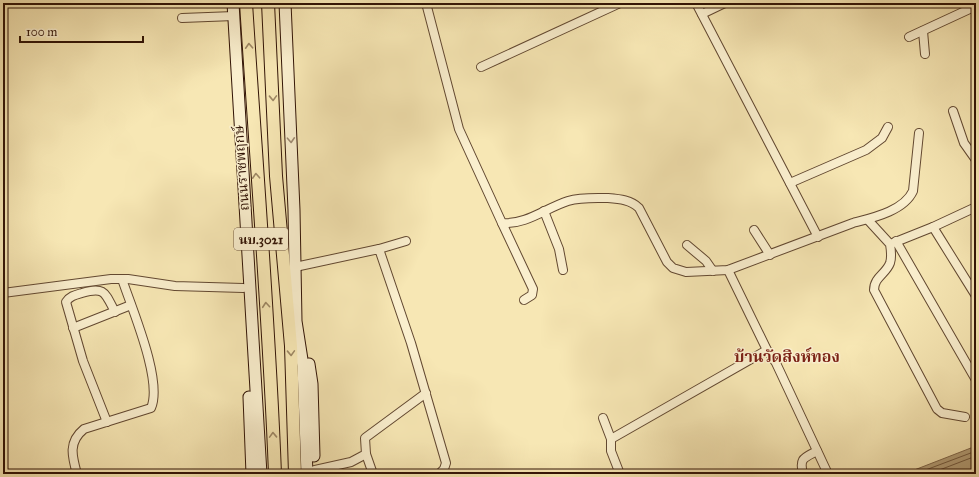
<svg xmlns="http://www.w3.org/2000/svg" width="979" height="477" font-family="'IM FELL Great Primer','Noto Serif Thai',serif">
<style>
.water{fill:#b49f78;stroke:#80674a}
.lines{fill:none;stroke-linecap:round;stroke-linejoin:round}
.shore{stroke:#72593e;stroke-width:1}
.minor-casing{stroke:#624831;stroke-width:10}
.secondary-casing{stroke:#311305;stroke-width:13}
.primary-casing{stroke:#311305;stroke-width:14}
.minor{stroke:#faefce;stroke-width:8}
.secondary{stroke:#faefce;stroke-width:11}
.primary{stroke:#f7e7b4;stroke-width:12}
.oneway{stroke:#9e8865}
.oneway2{stroke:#a08c74}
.labels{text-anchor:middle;stroke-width:3;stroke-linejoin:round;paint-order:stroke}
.shield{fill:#faefce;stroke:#6d5541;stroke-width:1}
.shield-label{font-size:13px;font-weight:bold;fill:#311305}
.street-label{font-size:14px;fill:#311305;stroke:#faefce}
.quarter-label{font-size:16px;font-weight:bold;fill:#7a1f14;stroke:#faefce}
</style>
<rect width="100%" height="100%" fill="#f7e7b4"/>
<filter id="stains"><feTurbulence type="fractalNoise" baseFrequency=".005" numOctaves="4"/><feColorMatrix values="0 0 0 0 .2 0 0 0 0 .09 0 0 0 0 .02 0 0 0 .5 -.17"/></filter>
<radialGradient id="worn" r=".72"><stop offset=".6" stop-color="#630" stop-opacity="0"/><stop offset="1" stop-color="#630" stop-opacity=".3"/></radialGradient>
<polygon class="water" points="976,446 976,474 904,474"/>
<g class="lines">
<g class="shore">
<polyline points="915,474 976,451"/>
<polyline points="929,474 976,456"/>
</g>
<g class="minor-casing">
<g id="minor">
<path d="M426 3 459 129 502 223C526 225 546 208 568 201 581 197 595 198 608 198 620 199 631 200 639 208L667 262 673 268 686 272 728 270 853 223C872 218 904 211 913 191L919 133"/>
<polyline points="696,3 818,237"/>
<polyline points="702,14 725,3"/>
<polyline points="182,18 234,16"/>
<polyline points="923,31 925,54"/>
<polyline points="909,37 976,6"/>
<polyline points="481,67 620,3"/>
<polyline points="953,111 964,143 976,160"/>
<polyline points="790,183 866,150 882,138 888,127"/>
<polyline points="544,211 559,249 563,270"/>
<path d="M868 220 890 244C891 250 892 257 890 263 886 274 874 277 874 290L937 409 942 413 965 417"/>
<polyline points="502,223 533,289 532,295 524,300"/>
<polyline points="933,227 976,207"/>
<polyline points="754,230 770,255"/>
<polyline points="896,241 976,380"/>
<polyline points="893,243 933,227 976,296"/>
<polyline points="687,245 706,261 713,271"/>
<polyline points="379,249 406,241"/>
<polyline points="295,267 379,249 411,343 446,463 444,469 439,474"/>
<polyline points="728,270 767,350 776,363 828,474"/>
<polyline points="3,293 111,279 128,279 175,286 243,288"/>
<polyline points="73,328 131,305"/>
<polyline points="603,418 611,439"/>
<path d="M107 422 83 361 66 302C70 296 75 295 82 293 105 286 105 293 115 312"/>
<polyline points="366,454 373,474"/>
<polyline points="315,470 351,462 366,454 365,438 426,393"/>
<path d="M77 474C72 456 68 442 84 429L151 408C163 381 132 309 122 279"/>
<polyline points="620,474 611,451 611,439 767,350"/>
<path d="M803 474C799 458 804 458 817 451"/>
</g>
</g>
<g class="secondary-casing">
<g id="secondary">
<polyline points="233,3 261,474"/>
<polyline points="285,3 294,210 296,321 303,366 307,474"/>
<polyline points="309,364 312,384 314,456"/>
<polyline points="249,397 252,474"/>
</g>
</g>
<g class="primary-casing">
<g id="primary">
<path d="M246 3C256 160 269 317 275 474"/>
<polyline points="268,3 276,176 291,346 295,474"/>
</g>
</g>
<use href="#minor" class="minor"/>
<use href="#secondary" class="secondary"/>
<use href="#primary" class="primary"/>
</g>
<defs><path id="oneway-chevron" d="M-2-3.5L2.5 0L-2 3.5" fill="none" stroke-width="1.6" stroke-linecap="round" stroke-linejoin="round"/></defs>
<g class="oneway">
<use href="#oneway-chevron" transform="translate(249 46) rotate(-93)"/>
<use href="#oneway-chevron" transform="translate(273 98) rotate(88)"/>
<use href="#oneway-chevron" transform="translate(256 176) rotate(-93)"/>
<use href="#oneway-chevron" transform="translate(266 305) rotate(-95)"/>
<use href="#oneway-chevron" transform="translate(291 353) rotate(88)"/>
<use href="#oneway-chevron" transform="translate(273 435) rotate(-92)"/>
</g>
<use class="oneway2" href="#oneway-chevron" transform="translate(291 140) rotate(87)"/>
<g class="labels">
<rect class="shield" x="234" y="228" width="54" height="22" rx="3"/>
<g class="shield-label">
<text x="261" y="244">นบ.3021</text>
</g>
<g class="street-label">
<text transform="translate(241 168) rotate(-94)" y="5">ถนนราชพฤกษ์</text>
</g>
<g class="quarter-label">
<text x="787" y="362">บ้านวัดสิงห์ทอง</text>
</g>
</g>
<rect width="979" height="477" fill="none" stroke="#f7e7b4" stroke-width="16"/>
<rect x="4" y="4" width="971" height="469" fill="none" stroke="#311305" stroke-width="2"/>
<rect x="8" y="8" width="963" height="461" fill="none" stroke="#311305"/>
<path d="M20 36v6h123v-6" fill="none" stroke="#311305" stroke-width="2"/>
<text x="26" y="36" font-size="12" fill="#311305" stroke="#faefce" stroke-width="3" paint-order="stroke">100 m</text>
<rect width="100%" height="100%" filter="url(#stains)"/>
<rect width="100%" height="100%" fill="url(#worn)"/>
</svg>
